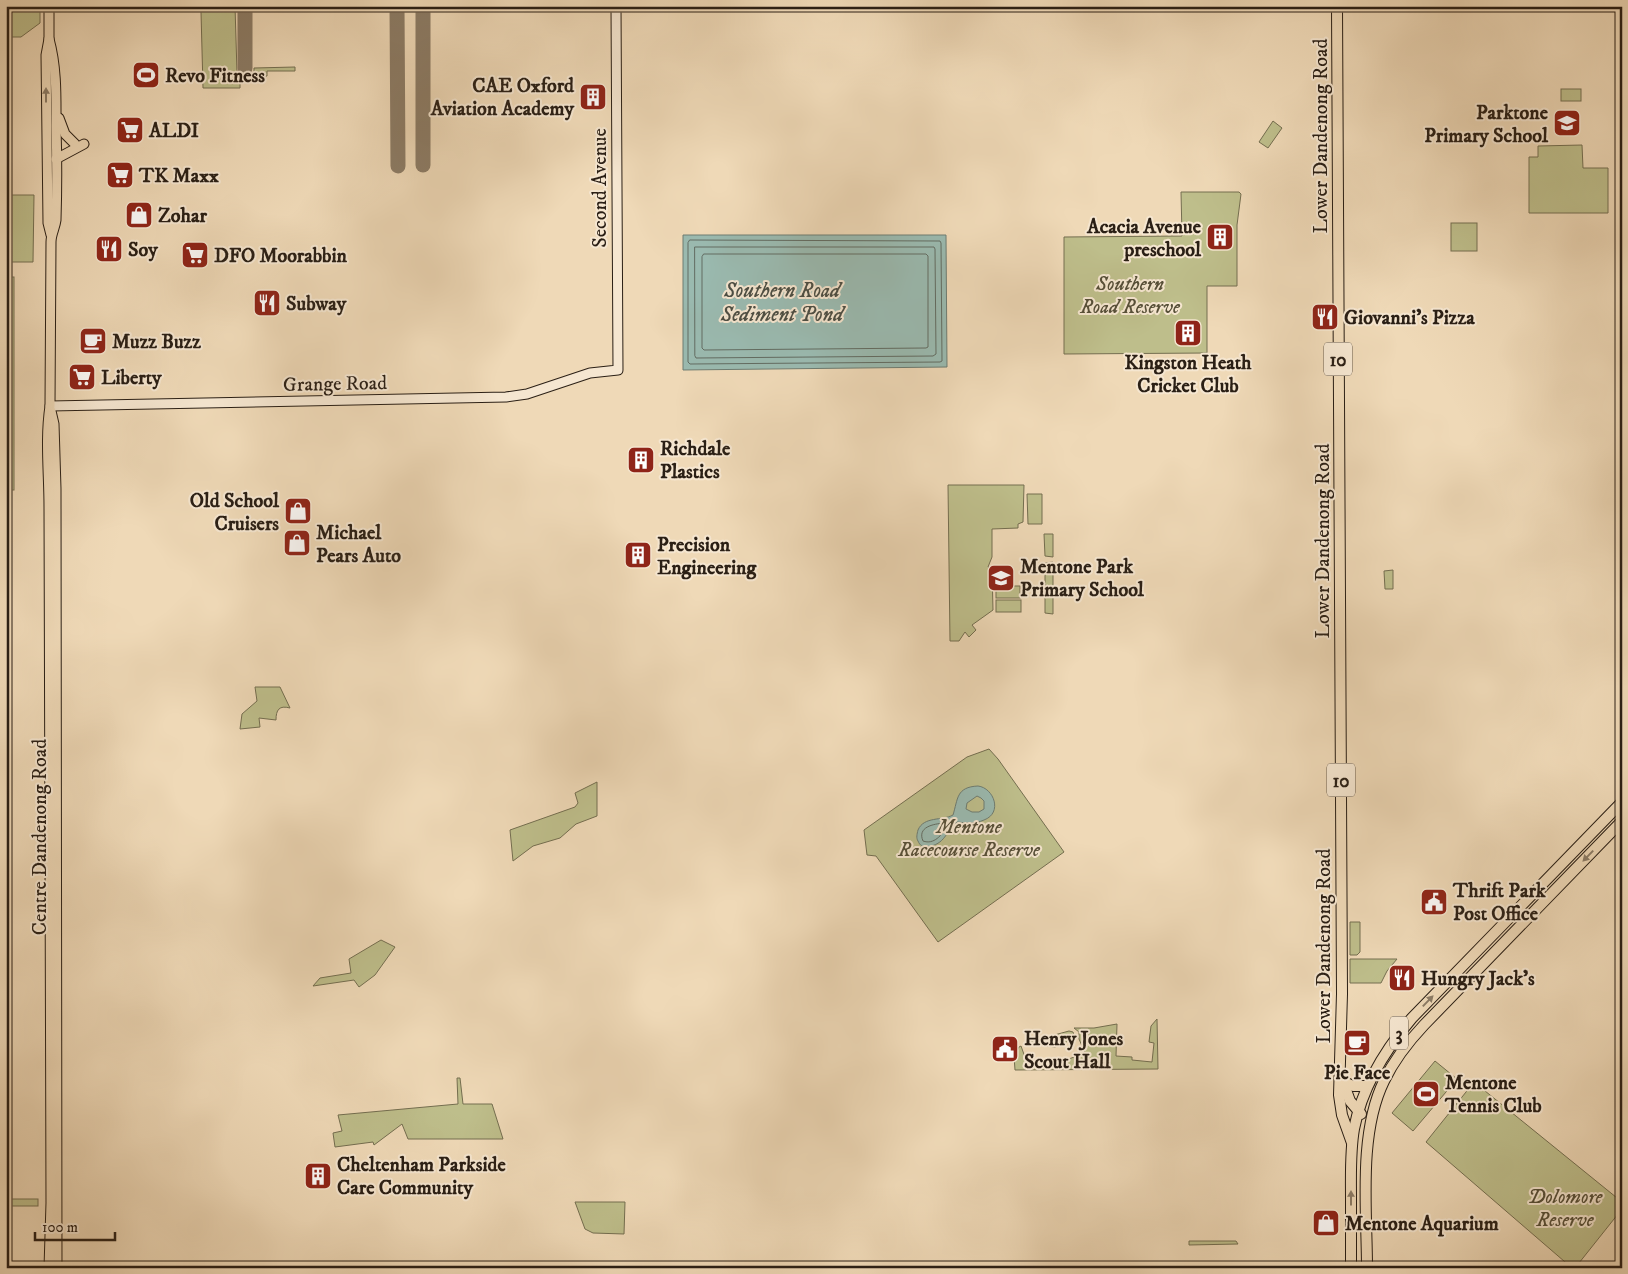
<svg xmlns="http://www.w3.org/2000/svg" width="1628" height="1274" font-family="'IM FELL DW Pica',serif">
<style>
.green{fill:#bebe8b;stroke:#746e50}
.water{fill:#9abab0;stroke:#6d7c72;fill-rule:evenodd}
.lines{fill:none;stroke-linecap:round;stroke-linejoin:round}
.shore{stroke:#626c62;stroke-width:1}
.taxiway{stroke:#8c7c66;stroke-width:15}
.secondary-casing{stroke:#2a1f15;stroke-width:11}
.primary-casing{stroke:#2a1f15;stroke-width:11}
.trunk-casing{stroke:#2a1f15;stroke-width:12}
.secondary{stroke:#f5e6d0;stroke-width:9}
.primary{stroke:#efd9b7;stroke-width:9}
.trunk{stroke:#efd9b7;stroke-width:10}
.oneway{fill:#8c7c66}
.labels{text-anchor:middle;stroke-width:4;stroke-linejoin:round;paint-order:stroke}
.shield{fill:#f5e6d0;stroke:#675b4d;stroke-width:1}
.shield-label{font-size:19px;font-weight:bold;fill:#2a1f15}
.poi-label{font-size:20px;font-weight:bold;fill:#2a1f15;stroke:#f5e6d0;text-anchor:start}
.street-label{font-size:20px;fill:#2a1f15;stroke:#f5e6d0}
.park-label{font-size:20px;font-style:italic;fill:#564f38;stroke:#f5e6d0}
.water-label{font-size:21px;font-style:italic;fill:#4c4e44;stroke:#f5e6d0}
</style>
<rect width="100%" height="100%" fill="#efd9b7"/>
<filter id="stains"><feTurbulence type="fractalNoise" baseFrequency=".004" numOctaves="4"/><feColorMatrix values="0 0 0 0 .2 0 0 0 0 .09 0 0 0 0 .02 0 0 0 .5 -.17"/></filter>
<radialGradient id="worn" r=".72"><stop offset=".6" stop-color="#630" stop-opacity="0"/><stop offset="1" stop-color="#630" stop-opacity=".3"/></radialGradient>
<g class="green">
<polygon points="6,6 40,6 40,23 21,37 6,37"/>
<polygon points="206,6 235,6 237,73 240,78 240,88 203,88 201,12"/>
<polygon points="295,67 295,71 267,71 267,76 254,77 254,68"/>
<rect x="1561" y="89" width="20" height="12"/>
<polygon points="1273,121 1282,128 1268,148 1259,142"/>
<polygon points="1582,145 1583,168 1608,168 1608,213 1529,213 1529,157 1538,157 1538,146"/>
<polygon points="1181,192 1239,192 1241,194 1237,225 1237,286 1207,286 1207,353 1064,354 1064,237 1182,236"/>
<polygon points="6,195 34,195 33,262 6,262"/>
<rect x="1451" y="223" width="26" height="28"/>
<rect x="6" y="277" width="8" height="213"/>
<polygon points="948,485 1024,485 1023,522 1018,524 1018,528 992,529 992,557 988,567 992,570 993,610 972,625 976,630 969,637 965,632 959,641 950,641"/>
<polygon points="1027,494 1042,494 1042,524 1028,524"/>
<polygon points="1044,534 1053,534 1053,557 1045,556"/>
<polygon points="1053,562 1053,614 1045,613 1045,563"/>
<polygon points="1393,570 1393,589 1385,589 1384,571"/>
<rect x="996" y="586" width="24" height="12"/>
<rect x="996" y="600" width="25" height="12"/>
<path d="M255 687H280L290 708C279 705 276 710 276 720L259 718 260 727 240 729 242 714 257 701Z"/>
<polygon points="989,749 998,759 1064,852 938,942 876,856 867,855 864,830 967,757"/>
<polygon points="597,782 597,816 576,824 560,838 533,846 513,861 510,830 575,807 578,803 575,793"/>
<polygon points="1350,922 1360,922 1360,952 1357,955 1350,955"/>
<polygon points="381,940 395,947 375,975 359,987 354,980 313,986 320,978 351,973 349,959"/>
<polygon points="1350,959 1397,959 1387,971 1381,983 1350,983"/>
<polygon points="1157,1019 1158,1069 1015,1070 1014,1056 1019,1047 1021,1046 1026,1060 1038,1059 1058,1063 1085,1053 1079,1039 1079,1032 1074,1028 1094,1028 1117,1024 1116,1056 1132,1057 1132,1060 1152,1062 1154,1043 1149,1042 1151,1026"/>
<polygon points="1069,1031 1073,1032 1075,1038 1055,1047 1025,1043"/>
<polygon points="1435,1061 1457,1079 1413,1131 1392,1113"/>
<polygon points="457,1078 460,1078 463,1104 492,1104 503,1139 408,1139 402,1124 374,1145 373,1142 335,1147 333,1133 342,1131 338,1115 458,1104"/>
<polygon points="1474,1082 1622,1202 1622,1209 1575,1268 1572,1268 1426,1142"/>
<rect x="6" y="1199" width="32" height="7"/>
<polygon points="575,1202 625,1202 624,1234 593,1233 585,1229"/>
<polygon points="1189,1241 1236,1241 1238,1244 1189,1245"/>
</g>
<g class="water">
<polygon points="683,235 946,235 947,367 683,370"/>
<path d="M978 786C994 788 1003 813 984 820 975 824 966 823 957 822 945 832 946 844 927 847 923 847 920 846 918 841 916 838 917 834 918 830 924 816 942 821 953 815 958 799 956 787 978 786ZM977 796 981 798 984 801V809L979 812H972L966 809 967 803Z"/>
</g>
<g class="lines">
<g class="shore">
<polygon points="690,240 940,241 941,243 942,361 940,362 690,364 688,362 688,243"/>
<polygon points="695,247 934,247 935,249 936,354 933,356 696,358 695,356"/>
<polygon points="704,254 926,254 928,256 928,347 926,348 704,350 702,348 702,257"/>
<path d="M944 823 946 824 947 826C942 835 934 845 923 841 917 827 933 824 944 823Z"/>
</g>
<g class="taxiway">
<polyline points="245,6 245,68"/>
<polyline points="397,6 398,166"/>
<polyline points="423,6 423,165"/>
</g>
<g class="secondary-casing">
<polyline id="secondary" points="50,406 506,397 527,394 590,373 618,370 616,6"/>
</g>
<g class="primary-casing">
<g id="primary">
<polyline points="49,6 49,39 46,55 48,223 51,235"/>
<polyline points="59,118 65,134 75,144"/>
<polyline points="56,159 84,144"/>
<polyline points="51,411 54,424 56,489 57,1268"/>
<path d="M49 1268 51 1203 49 507C49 473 45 439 50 406L51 242C51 234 55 228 56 220 57 189 57 158 56 127 56 98 57 68 49 39"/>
</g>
</g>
<g class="trunk-casing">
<g id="trunk">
<polyline points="1337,6 1342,994 1339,1095 1342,1115 1352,1143"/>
<polyline points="1342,1079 1350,1101 1361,1114"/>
<polyline points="1342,1081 1353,1086 1367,1086"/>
<path d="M1351 1268C1351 1245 1351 1222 1351 1198 1351 1175 1350 1152 1354 1129 1362 1087 1384 1051 1412 1018L1622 802"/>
<path d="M1367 1268C1367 1211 1358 1134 1384 1081 1394 1060 1408 1042 1424 1025L1622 821"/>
</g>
</g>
<use href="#secondary" class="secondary"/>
<use href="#primary" class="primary"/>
<use href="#trunk" class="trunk"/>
</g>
<defs><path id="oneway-solid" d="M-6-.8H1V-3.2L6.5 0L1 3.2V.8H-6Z" transform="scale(1.25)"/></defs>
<g class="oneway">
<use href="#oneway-solid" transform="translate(46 95) rotate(-90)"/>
<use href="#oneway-solid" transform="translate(1588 856) rotate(134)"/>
<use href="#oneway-solid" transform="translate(1428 1001) rotate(-46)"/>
<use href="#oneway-solid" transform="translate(1351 1198) rotate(-90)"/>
</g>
<defs>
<g id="stadium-square" transform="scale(1.4375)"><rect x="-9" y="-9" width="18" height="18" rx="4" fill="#8f2418" stroke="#f5e6d0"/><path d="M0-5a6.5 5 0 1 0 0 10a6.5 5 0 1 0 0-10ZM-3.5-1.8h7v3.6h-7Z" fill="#fff"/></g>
<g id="building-square" transform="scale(1.4375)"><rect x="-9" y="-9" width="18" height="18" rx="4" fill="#8f2418" stroke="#f5e6d0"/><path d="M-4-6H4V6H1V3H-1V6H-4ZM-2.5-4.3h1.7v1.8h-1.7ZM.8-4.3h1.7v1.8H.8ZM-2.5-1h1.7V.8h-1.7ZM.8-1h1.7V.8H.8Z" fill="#fff"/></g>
<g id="school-square" transform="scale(1.4375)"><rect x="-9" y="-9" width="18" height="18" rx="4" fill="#8f2418" stroke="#f5e6d0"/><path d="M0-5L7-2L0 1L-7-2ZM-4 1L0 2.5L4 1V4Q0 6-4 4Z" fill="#fff"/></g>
<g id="supermarket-square" transform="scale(1.4375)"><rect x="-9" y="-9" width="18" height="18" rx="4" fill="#8f2418" stroke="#f5e6d0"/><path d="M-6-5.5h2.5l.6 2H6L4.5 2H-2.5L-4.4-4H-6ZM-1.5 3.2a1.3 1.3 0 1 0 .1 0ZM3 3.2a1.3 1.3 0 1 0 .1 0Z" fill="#fff"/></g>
<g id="shop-square" transform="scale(1.4375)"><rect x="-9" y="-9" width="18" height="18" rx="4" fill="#8f2418" stroke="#f5e6d0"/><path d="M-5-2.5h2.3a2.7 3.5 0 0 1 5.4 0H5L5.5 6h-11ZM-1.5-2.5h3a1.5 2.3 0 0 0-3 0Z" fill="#fff"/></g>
<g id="restaurant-square" transform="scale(1.4375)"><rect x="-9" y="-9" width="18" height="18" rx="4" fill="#8f2418" stroke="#f5e6d0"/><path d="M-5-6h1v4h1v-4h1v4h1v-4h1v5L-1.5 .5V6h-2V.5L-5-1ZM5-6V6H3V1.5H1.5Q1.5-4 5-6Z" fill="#fff"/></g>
<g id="cafe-square" transform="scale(1.4375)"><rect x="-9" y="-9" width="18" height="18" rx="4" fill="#8f2418" stroke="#f5e6d0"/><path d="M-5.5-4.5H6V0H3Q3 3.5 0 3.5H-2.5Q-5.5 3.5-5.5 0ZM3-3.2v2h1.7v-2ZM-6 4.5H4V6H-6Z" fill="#fff"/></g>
<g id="civic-square" transform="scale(1.4375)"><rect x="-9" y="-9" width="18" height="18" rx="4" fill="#8f2418" stroke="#f5e6d0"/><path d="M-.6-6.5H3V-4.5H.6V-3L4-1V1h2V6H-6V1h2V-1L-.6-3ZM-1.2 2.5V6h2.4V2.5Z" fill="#fff"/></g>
</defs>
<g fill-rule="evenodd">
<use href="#stadium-square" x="146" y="75"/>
<use href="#building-square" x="593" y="97"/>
<use href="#school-square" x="1567" y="123"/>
<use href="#supermarket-square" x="130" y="130"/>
<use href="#supermarket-square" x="120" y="175"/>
<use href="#shop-square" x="139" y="215"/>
<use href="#building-square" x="1220" y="237"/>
<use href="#restaurant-square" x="109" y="249"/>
<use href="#supermarket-square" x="195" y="255"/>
<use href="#restaurant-square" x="267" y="303"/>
<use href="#restaurant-square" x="1325" y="317"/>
<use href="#building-square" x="1188" y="333"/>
<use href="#cafe-square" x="93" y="341"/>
<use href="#supermarket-square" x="82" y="377"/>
<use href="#building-square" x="641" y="460"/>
<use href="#shop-square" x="298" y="511"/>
<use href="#shop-square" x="297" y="543"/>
<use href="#building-square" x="638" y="555"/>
<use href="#school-square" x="1001" y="578"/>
<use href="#civic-square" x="1434" y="902"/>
<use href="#restaurant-square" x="1402" y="978"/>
<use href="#cafe-square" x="1357" y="1043"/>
<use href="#civic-square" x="1005" y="1049"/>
<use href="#stadium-square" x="1426" y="1094"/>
<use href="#building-square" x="318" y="1176"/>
<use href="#shop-square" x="1326" y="1223"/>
</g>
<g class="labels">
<g class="shield">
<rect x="1324" y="342.5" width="28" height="33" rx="4"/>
<rect x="1327" y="763.5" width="28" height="33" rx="4"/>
<rect x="1390" y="1016.5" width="18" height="33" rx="4"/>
</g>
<g class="shield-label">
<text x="1338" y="366">10</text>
<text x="1341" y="787">10</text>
<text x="1399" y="1040">3</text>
</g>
<g class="poi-label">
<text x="165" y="82">Revo Fitness</text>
<text x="574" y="92" text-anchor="end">CAE Oxford<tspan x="574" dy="23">Aviation Academy</tspan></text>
<text x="1548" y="119" text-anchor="end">Parktone<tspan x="1548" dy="23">Primary School</tspan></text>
<text x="149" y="137">ALDI</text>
<text x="139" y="182">TK Maxx</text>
<text x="158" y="222">Zohar</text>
<text x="1201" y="233" text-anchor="end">Acacia Avenue<tspan x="1201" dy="23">preschool</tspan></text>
<text x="128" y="256">Soy</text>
<text x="214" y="262">DFO Moorabbin</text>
<text x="286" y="310">Subway</text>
<text x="1344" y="324">Giovanni's Pizza</text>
<text x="112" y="348">Muzz Buzz</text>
<text x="1188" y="369" text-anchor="middle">Kingston Heath<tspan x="1188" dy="23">Cricket Club</tspan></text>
<text x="101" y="384">Liberty</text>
<text x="660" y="455">Richdale<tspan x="660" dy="23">Plastics</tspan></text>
<text x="279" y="507" text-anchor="end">Old School<tspan x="279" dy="23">Cruisers</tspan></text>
<text x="316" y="539">Michael<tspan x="316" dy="23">Pears Auto</tspan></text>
<text x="657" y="551">Precision<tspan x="657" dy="23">Engineering</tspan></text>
<text x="1020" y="573">Mentone Park<tspan x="1020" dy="23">Primary School</tspan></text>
<text x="1453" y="897">Thrift Park<tspan x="1453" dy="23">Post Office</tspan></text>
<text x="1421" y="985">Hungry Jack's</text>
<text x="1024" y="1045">Henry Jones<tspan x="1024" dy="23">Scout Hall</tspan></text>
<text x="1357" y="1079" text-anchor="middle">Pie Face</text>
<text x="1445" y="1089">Mentone<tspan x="1445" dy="23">Tennis Club</tspan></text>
<text x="337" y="1171">Cheltenham Parkside<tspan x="337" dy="23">Care Community</tspan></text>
<text x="1345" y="1230">Mentone Aquarium</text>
</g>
<g class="street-label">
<text transform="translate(1320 136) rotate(-90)" y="7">Lower Dandenong Road</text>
<text transform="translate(599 188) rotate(-90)" y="7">Second Avenue</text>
<text transform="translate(335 383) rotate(-1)" y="7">Grange Road</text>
<text transform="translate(1322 541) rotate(-90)" y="7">Lower Dandenong Road</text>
<text transform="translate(39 837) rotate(-90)" y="7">Centre Dandenong Road</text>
<text transform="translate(1323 946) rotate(-90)" y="7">Lower Dandenong Road</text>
</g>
<g class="park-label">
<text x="1130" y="290">Southern<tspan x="1130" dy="23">Road Reserve</tspan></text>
<text x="969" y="833">Mentone<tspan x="969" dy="23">Racecourse Reserve</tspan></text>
<text x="1565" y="1203">Dolomore<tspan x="1565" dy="23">Reserve</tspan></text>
</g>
<g class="water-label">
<text x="782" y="297">Southern Road<tspan x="782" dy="24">Sediment Pond</tspan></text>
</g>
</g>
<rect width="1628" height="1274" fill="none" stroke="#efd9b7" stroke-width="25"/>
<rect x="8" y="8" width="1613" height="1259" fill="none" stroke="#2a1f15" stroke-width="2.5"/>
<rect x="12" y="12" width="1603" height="1249" fill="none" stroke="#2a1f15"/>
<path d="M35 1232v8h80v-8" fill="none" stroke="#2a1f15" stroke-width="2.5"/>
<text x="42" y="1232" font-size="15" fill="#2a1f15" stroke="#f5e6d0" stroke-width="4" paint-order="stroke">100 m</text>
<rect width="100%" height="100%" filter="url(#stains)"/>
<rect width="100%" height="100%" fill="url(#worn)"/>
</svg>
